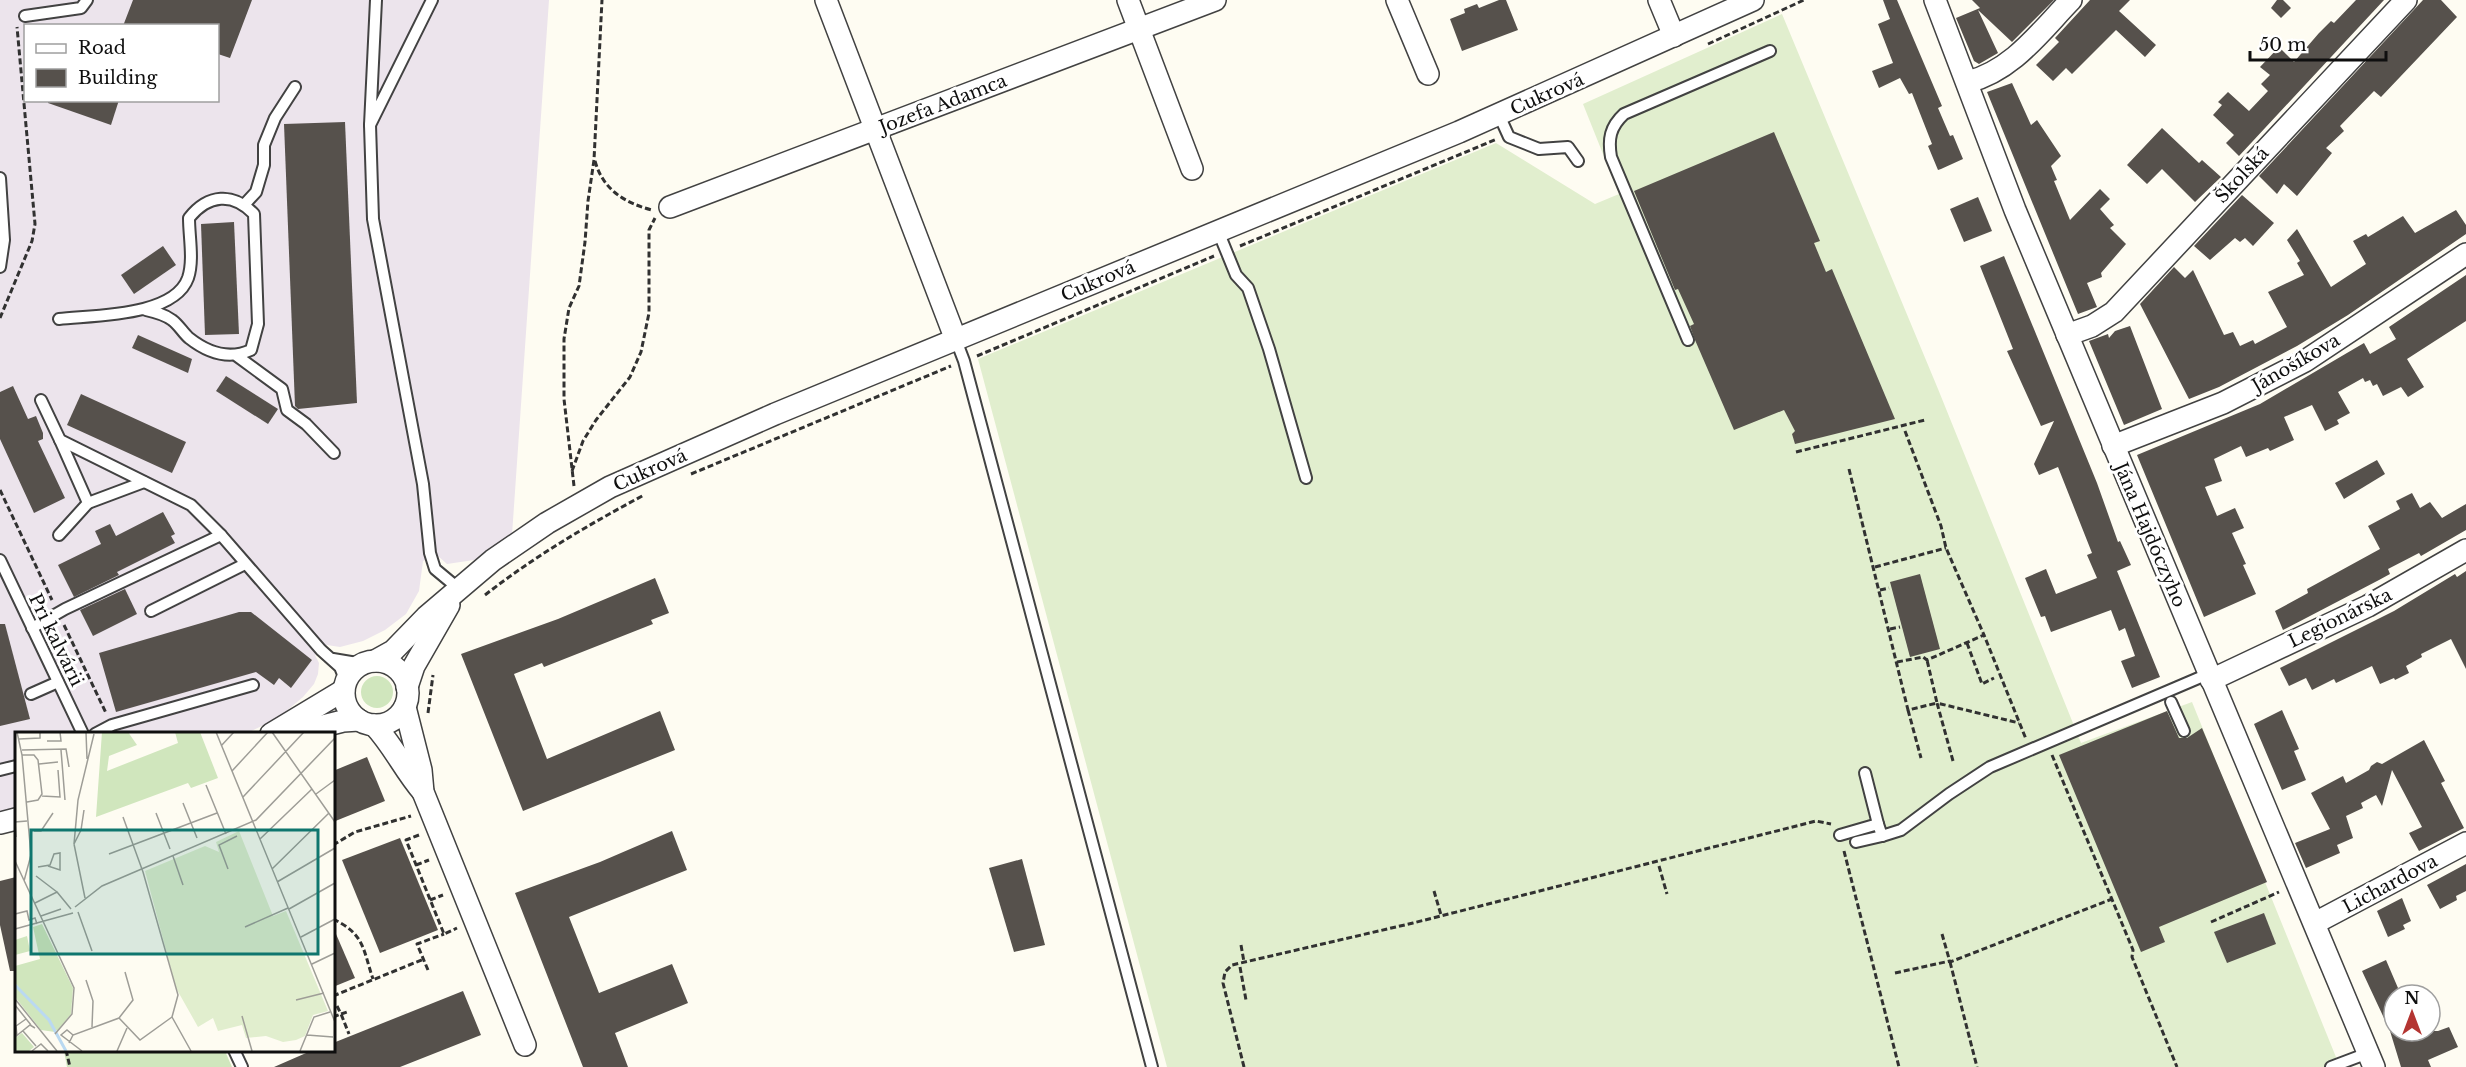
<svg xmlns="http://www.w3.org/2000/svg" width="2466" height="1067" font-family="'Libre Baskerville',serif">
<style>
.industrial{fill:#ece4ec;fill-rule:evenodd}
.green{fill:#d0e6bd}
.pitch{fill:#e1eece}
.building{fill:#56514c}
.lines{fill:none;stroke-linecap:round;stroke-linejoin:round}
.service-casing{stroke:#424242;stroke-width:14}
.minor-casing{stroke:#424242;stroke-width:24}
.path{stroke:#313131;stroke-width:3;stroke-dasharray:6 3;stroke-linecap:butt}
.service{stroke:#fff;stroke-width:10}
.minor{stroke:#fff;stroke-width:21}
.labels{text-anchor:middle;stroke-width:6;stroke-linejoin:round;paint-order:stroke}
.street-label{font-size:18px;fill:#0f0f0f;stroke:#fff}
.inset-river{fill:none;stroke:#bad9f1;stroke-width:3}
.inset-road{fill:none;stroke:#9e9d97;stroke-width:1.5}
.view{fill:#0f766e;fill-opacity:0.15;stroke:#0f766e;stroke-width:3}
.inset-edge{fill:none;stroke:#0f0f0f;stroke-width:3}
</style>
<rect width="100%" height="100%" fill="#fefcf2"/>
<path class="industrial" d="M0 0H549L512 535 493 550 474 560 447 564 438 556 423 561 419 591 406 614 385 630 363 641 340 647 327 645 315 655 319 663 318 674 314 684 303 697 278 718 245 734H16V808L0 812ZM26 26H218V100H26Z"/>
<g class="green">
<circle cx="377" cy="692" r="16"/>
<polygon points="64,1051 225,1051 232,1067 67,1067"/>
</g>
<polygon class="pitch" points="1782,14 1938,389 2081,743 2192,702 2340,1067 1167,1067 978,359 1496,143 1595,204 1619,194 1583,104"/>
<g class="building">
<polygon points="133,0 252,0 230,58 218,54 218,26 123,26"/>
<polygon points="1499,0 1506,0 1518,30 1462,51 1450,19 1465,13 1464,9 1477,4 1479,8"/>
<polygon points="1883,0 1897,0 1942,106 1938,108 1950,136 1953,135 1963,159 1941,169 1938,170 1928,146 1932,144 1912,93 1909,94 1900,78 1879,88 1872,71 1893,63 1878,24 1890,19"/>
<polygon points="1972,0 2054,0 2012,42 1978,10 1998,53 1979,64 1974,61 1956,18 1980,8"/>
<polygon points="2090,0 2130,0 2119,11 2156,45 2145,57 2116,30 2072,74 2066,68 2053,81 2036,65 2059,42 2055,38"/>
<polygon points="2277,0 2283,0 2291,8 2281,18 2271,8"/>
<polygon points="2356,0 2384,0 2239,156 2226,143 2234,135 2213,115 2222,105 2218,102 2228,92 2249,111 2268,91 2261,84 2270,75 2260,67 2279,47 2294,62 2319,33 2331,21 2334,23"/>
<polygon points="2423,0 2441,0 2457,17 2381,97 2374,91 2340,126 2344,131 2326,148 2332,153 2297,196 2284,184 2277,194 2259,176"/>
<polygon points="2012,83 2031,125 2037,120 2061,156 2051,166 2057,180 2054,181 2070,220 2100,189 2110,199 2100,209 2114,225 2110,228 2126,244 2101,273 2102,277 2087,283 2097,307 2078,314 1987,92"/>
<polygon points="48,100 119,100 111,125 48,103"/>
<polygon points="345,122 357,403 298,409 295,406 284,124"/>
<polygon points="2162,128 2199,163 2202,160 2221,177 2195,202 2162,169 2147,184 2127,165"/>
<polygon points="1774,132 1820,241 1814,243 1826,272 1832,269 1895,419 1795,444 1792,434 1795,431 1784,410 1734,430 1695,340 1690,326 1694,324 1678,289 1675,290 1634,191"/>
<polygon points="2242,195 2274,223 2253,246 2245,238 2240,242 2235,238 2210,260 2194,246"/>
<polygon points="1978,197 1992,231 1964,242 1950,209"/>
<polygon points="2456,210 2466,225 2466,234 2348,315 2297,346 2219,387 2189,399 2140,304 2174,267 2185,278 2193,270 2224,335 2233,332 2240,346 2253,340 2255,344 2287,327 2268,292 2304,275 2297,263 2300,261 2287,240 2297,229 2331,287 2366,264 2353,241 2366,234 2368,237 2403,216 2415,233"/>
<polygon points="234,222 239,334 205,335 201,224"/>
<polygon points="163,246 176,265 134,294 121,275"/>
<polygon points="2004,256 2097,483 2118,542 2120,541 2131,565 2117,571 2160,677 2132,688 2121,661 2135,656 2125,628 2119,631 2111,610 2051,632 2045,616 2041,617 2025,578 2046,569 2056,594 2097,578 2087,555 2092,553 2058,467 2039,475 2034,464 2054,421 2041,426 2007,351 2013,349 1980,266"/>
<polygon points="2466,275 2466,321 2407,359 2424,387 2408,397 2401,387 2383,396 2377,384 2373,386 2370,380 2365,382 2363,378 2338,392 2350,413 2337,420 2339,424 2325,431 2312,405 2284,417 2294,440 2270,451 2268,448 2246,457 2241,446 2214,459 2222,481 2205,487 2217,516 2235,508 2244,528 2232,533 2246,564 2243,565 2256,594 2204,617 2137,455 2260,404 2364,343 2370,354 2396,339 2389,327"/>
<polygon points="2130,326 2162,409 2124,425 2089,341 2108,334 2109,338 2115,331"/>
<polygon points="138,335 192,359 188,373 132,348"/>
<polygon points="226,376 278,409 268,424 216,391"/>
<polygon points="13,386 28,419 36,416 43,433 43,439 38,441 65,498 34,513 0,439 0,392"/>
<polygon points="81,394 186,442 172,473 67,425"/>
<polygon points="2377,460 2385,474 2344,499 2335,483"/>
<polygon points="2412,493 2420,508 2430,502 2442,518 2466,504 2466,530 2421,556 2419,553 2388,569 2390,574 2379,580 2283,630 2275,611 2308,593 2307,589 2380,549 2368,526 2400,509 2396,501"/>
<polygon points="163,512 175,534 171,536 175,543 117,572 119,575 74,597 58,565 101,544 95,531 110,524 116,536"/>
<polygon points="2466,571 2466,669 2451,639 2421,654 2422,657 2406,666 2409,673 2395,680 2394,678 2380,684 2372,666 2336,683 2334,679 2312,690 2306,678 2289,686 2280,668 2394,611 2455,574 2457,577"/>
<polygon points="1920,574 1940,649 1910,657 1890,582"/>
<polygon points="655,578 669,613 651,620 653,624 544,667 542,663 514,674 547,759 660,711 675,750 523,811 461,654 558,619"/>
<polygon points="125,589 137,614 93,636 80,610"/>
<polygon points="239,612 251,612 312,660 291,688 279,678 274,685 256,672 116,712 99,653"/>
<polygon points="0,624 5,624 30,719 0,726"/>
<polygon points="2282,710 2299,749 2294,751 2306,780 2282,790 2254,724"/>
<polygon points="2167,711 2179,738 2187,738 2202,728 2267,882 2159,927 2165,942 2141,952 2059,755"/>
<polygon points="2424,740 2445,781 2441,783 2464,828 2419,851 2409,833 2422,827 2392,770 2382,806 2376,795 2361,803 2363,808 2346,816 2353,838 2337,845 2340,853 2306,868 2295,843 2330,829 2311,793 2343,776 2346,783 2369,770 2371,766 2377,762 2382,764"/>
<polygon points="367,757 385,801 333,822 333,771"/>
<polygon points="672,831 687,870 569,917 599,993 672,964 688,1003 615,1033 628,1067 583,1067 515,893 600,862"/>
<polygon points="400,838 438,930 380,953 342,860"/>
<polygon points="1022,859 1045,945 1014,952 989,868"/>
<polygon points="2466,864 2466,891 2456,896 2457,900 2440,909 2427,885"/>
<polygon points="16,877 16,971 10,971 0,925 0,881"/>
<polygon points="2402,898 2411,921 2403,925 2405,929 2388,937 2377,911"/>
<polygon points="2264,913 2276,944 2227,963 2214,932"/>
<polygon points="333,927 355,978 333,987"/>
<polygon points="2386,960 2401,995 2394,995 2394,1031 2438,1031 2449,1027 2458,1047 2428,1060 2431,1067 2401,1067 2390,1031 2362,971"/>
<polygon points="463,991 481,1035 400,1067 274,1067 313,1050 333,1050 333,1043"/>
</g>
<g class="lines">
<g class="service-casing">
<g id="service">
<polyline points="376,0 370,125 432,0"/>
<polyline points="25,16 81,8 87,0"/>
<polyline points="1499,115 1509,137 1539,149 1568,147 1578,161"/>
<polyline points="370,125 373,219 423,484 430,553 435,569 459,589"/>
<polyline points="0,178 4,240 0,267"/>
<polyline points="244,205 256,192 264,165 264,145 275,118 295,87"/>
<polyline points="1218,231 1236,275 1248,288 1269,349 1306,478"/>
<path d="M59 319C93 315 174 317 188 278 194 260 189 237 189 218 208 194 233 192 254 214L258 324 251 350C229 360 208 353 189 338 183 333 179 325 172 320 164 314 155 312 146 310"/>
<polyline points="956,340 964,361 1152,1067"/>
<path d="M1688 340 1611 157C1608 139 1610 127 1624 114L1770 51"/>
<polyline points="237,356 282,389 287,410 306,424 334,453"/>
<polyline points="41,400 60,440 191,505 221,535"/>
<polyline points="88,503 144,482"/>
<polyline points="59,535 88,503 60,440"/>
<polyline points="0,560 83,734"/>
<polyline points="151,611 245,564"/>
<polyline points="32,628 65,609 221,535 321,650 340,667 346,682"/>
<polyline points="333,659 363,664"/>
<polyline points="31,694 58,682"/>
<polyline points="2171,702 2184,731"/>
<polyline points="95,734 112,725 253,685"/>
<polyline points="0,770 16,766"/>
<polyline points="1865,773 1878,824"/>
<polyline points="1840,835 1878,824 1882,836 1901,830 1949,794 1990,767 2208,674"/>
<polyline points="1856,842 1882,836"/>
<polyline points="234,1050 242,1067"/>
<polyline points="2331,1067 2368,1053"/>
</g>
</g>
<g class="minor-casing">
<g id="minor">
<polyline points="826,0 956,340"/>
<polyline points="1128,0 1192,169"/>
<polyline points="1397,0 1428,74"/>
<polyline points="1659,0 1674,36"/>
<polyline points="1935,0 2015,210 2374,1067"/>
<path d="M1968 82C2013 70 2039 33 2071 0"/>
<polyline points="670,207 1215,0"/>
<polyline points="2067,335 2092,326 2114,312 2406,0"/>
<polyline points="2113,446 2223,403 2305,361 2466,254"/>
<polyline points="375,661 393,651 426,617 493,560 547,523 610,487 775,414 1459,132 1753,0"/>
<circle cx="376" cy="693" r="32"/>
<polyline points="2211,680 2368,606 2466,550"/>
<polyline points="407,687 414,666 449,605"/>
<polyline points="405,707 421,770 423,792 525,1045"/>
<path d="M374 725C393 745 404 770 423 792"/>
<polyline points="271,734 344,690"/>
<polyline points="291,734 343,721 359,720"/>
<polyline points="0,823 16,819"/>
<polyline points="2315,923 2466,843"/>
</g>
</g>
<g class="path">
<polyline points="1708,44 1804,0"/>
<path d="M595 161C603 190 625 203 652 210"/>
<polyline points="1240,246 1497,139"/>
<polyline points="0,318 32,241 35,224 17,27"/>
<polyline points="977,356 1214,256"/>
<polyline points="1905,431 1941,526 1946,548 1984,635"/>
<polyline points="1796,452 1925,420"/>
<polyline points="1849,469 1908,710 1937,703 1927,660"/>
<polyline points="572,471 583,441 596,420 630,377 641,352 649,313 649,230 655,218"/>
<polyline points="691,474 951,366"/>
<polyline points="574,486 564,399 564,339 569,308 579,286 585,242 588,201 594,160 602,0"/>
<polyline points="0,490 52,600"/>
<polyline points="1875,567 1946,548"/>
<polyline points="1880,590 1889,588"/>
<path d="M485 595C535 556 588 525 644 495"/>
<polyline points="64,625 106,713"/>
<polyline points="1890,629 1900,627"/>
<polyline points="1967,643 1982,684 1994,678"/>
<polyline points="1897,662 1923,657 1927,660 1984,635 2026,739"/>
<polyline points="1908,710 1921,758"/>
<polyline points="428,713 433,675"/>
<polyline points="2052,755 2133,950 2132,957 2177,1067"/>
<polyline points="1953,761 1937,703 2019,723"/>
<polyline points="419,835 406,840 444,934 457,928"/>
<polyline points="333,845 355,832 411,816"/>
<polyline points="1844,851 1899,1067"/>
<polyline points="416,865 429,860"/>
<polyline points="1659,866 1667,894"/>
<polyline points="1434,891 1441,915"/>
<polyline points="430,900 443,895"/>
<path d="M333 919C365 934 363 950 373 979"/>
<polyline points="2211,922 2279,892"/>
<polyline points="1942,934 1950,962 2112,899"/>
<polyline points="1241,945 1244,962"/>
<polyline points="1950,962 1977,1067"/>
<polyline points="1240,967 1246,1000"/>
<polyline points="428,970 417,944 444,934"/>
<polyline points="1895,973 1950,961"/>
<polyline points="333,996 424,959"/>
<polyline points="337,1006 341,1014 347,1012"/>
<polyline points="333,1017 341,1014 349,1034"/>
<polyline points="66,1050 70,1067"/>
<polyline points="1244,1067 1223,983 1225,972 1232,965 1413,923 1816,821 1831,824"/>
</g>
<use href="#service" class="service"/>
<use href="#minor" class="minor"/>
</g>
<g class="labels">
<g class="street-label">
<text transform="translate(1547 94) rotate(-24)" y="6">Cukrová</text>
<text transform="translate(943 104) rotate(-21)" y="6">Jozefa Adamca</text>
<text transform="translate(2242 175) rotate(-47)" y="6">Školská</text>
<text transform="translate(1098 281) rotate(-23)" y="6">Cukrová</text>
<text transform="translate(2296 363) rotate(-30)" y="6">Jánošíkova</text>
<text transform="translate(650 470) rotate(-24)" y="6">Cukrová</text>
<text transform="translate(2150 535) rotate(67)" y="6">Jána Hajdóczyho</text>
<text transform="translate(2340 618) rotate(-26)" y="6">Legionárska</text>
<text transform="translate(56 640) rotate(64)" y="6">Pri kalvárii</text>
<text transform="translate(2390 884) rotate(-28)" y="6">Lichardova</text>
</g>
</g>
<g transform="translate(15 732)">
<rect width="320" height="320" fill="#fefcf2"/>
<path d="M87 0H113L122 13 94 24 92 39 163 11 160 0H185L203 46 176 56 173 51 81 85ZM27 192 58 256 56 282 42 299 0 251V234L25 227 18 195ZM12 204 15 219 0 223V208ZM0 254 33 287 40 300 26 298 0 265ZM7 301 19 315 14 319H0V306Z" fill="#d0e6bd"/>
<path d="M224 99 258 184 271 179 313 279 298 283 290 304 281 308 268 310 251 304 231 306 227 293 203 299 198 286 183 295 161 256 130 139 190 114 204 120 201 110Z" fill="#e1eece"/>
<path class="inset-river" d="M0 253 34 288 51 319"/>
<path class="inset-road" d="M2 0 7 23 16 123 9 149M71 0 72 27M201 0 320 290M257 0 320 90M4 7 25 6V0M32 9H46L45 0M206 14 219 0M7 18 51 17 54 35M46 18 50 68M7 23H19L23 28 27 62 23 68 12 70M24 32 43 30M217 39 253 0M191 53 211 102M301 62 320 48M27 64 45 65 43 38M228 65 289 0M168 71 182 106M69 78 66 98 59 112 63 68 79 2M141 81 155 117M108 85 128 140 163 263 157 285 176 319M19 99H26L38 81M1 105 0 90 12 89M245 107 297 57M59 112 70 166M94 122 202 81M158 124 168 153M0 129 59 256 57 282 40 302M23 135 35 133 39 122 45 121V138L33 134M213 137 204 113 222 104M257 137 314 81M21 144 42 160M262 150 320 116M20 171 42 160 56 177M60 175 87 154 241 88 320 6M274 177 320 151M63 180 77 219M0 182 12 179 14 188 20 186 22 192M26 184 46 177M230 195 273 176M0 197 58 181M286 205 320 187M297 232 320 221M71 248 78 269 77 295M0 267 42 319M281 268 309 261M0 273 16 293M227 284 237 319M104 286 125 308 157 285M8 299 21 314M58 303 52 298 46 303 67 319M292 303 318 305M2 304 1 294 11 287M0 305 15 293 20 296M54 311 58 303 104 286 118 268 110 240M17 319 26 312 33 319M102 319 112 296M285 319 299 285 315 280"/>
<path class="view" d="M16 98H303V222H16Z"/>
<rect width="320" height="320" class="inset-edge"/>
</g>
<rect x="24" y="24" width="195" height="78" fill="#ffffff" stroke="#9f9f9f" stroke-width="1.5"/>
<rect x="36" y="44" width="30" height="9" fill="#ffffff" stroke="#9f9f9f" stroke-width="1.5"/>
<text x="78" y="54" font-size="18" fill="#0f0f0f">Road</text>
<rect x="36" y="69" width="30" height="18" fill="#56514c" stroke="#9f9f9f" stroke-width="1.5"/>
<text x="78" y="84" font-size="18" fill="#0f0f0f">Building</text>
<g transform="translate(2412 1013)"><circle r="28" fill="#ffffff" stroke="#9f9f9f" stroke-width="1.5"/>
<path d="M0-4.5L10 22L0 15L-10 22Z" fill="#b43532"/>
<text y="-9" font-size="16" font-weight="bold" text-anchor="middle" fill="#0f0f0f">N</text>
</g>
<path d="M2250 51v9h136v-9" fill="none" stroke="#0f0f0f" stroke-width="3"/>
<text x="2259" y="51" font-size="18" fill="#0f0f0f" stroke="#ffffff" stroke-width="4.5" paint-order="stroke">50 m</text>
</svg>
